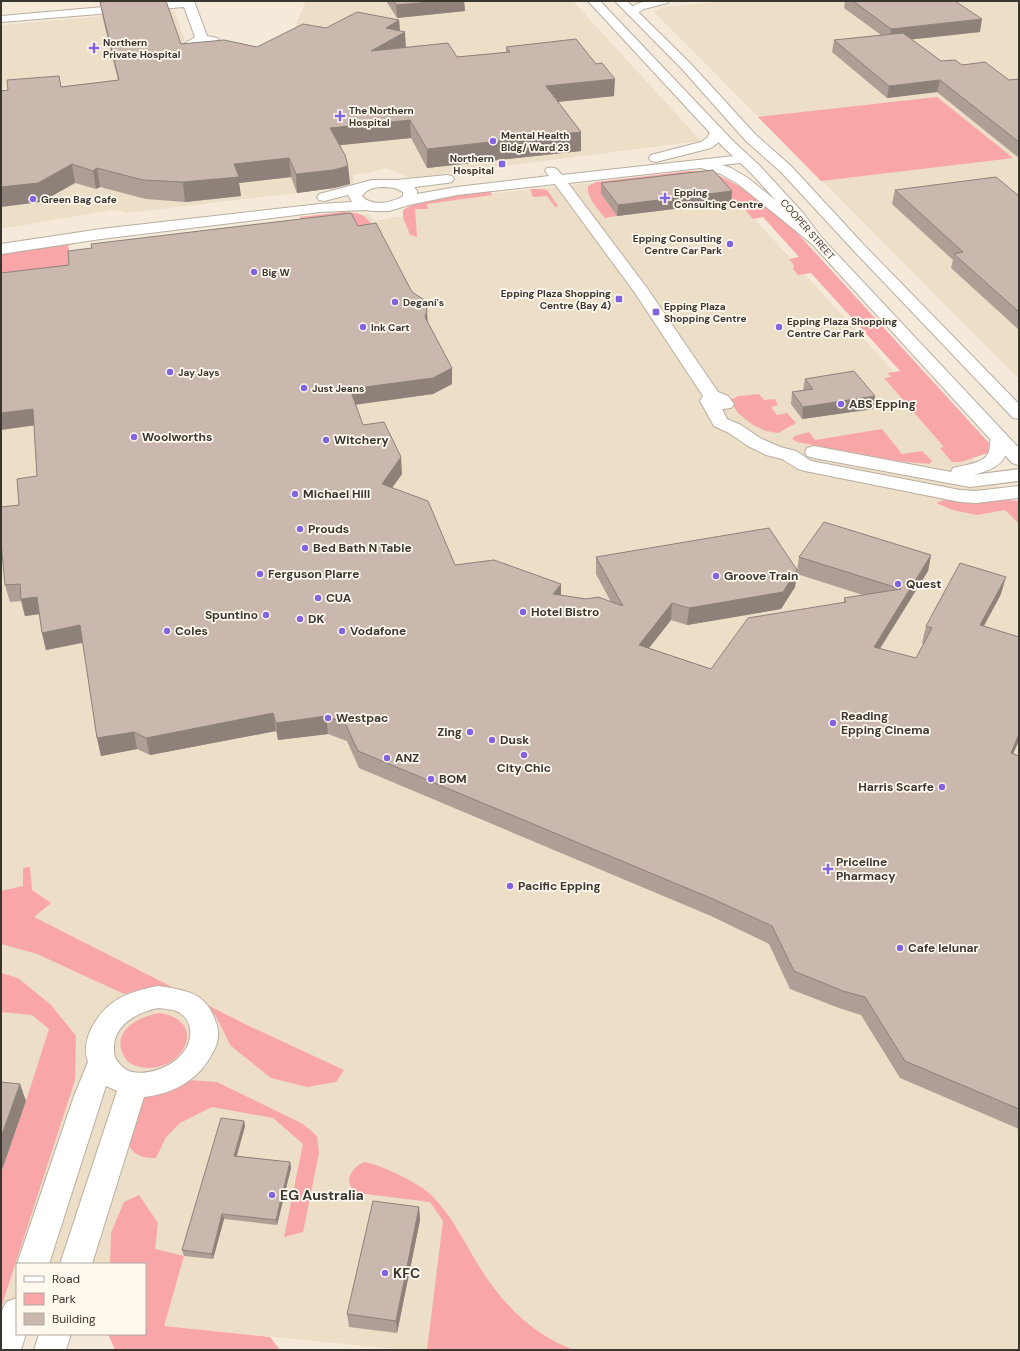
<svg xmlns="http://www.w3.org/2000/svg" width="1020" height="1351" font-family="'DM Sans',sans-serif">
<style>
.built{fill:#eddec8}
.green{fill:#f9a6a8}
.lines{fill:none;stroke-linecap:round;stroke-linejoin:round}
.minor-casing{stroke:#b9ae9f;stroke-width:2}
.primary-casing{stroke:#b9ae9f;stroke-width:2}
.minor{fill:#fff;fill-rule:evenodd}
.primary{fill:#fff;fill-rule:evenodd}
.wall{fill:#ae9e96;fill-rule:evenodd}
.shaded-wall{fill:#8d817a}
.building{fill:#cab8af;stroke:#8d817a}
.poi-dot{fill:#8165e0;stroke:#fff8ee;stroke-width:1.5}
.labels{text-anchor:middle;stroke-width:3.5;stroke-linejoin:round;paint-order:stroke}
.far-poi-label{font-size:10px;font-weight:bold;fill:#39352f;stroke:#fff8ee;text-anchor:start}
.far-street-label{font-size:10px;fill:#39352f;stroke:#fff8ee}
.poi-label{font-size:12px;font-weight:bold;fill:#39352f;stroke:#fff8ee;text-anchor:start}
.near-poi-label{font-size:14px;font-weight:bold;fill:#39352f;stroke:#fff8ee;text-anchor:start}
</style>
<rect width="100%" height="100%" fill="#f5eada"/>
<g class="built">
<polygon points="306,1 573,1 701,141 409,178 387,168 369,173 353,175 354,181 352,184 337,188 127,213 113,210 1,229 1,90 118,79 1,89 1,25 174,10 196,71 241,67 292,33"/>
<polygon points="728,1 1019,1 1019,379 654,12 663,7"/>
<polygon points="710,170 1019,509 1019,1350 405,1350 164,1326 145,1264 17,1264 17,1334 49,1334 1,1337 1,261 368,214 375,221 394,217 415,217 415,209 430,200"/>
</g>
<g class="green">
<polygon points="937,97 1013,158 821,181 758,117"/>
<path d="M689 171C713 170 720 176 741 187L745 186 800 236 989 443 988 453 961 462H952L940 448 944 447 884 378 891 377 888 373 900 371 811 273 798 275 793 269 794 265 789 259 799 257 763 217 753 219 740 204 708 208 706 205 601 194 617 216 605 218C598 209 586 197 588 186L596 182Z"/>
<polygon points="530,189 542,189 547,190 558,206 555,207 547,196 533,197"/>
<path d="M490 191 492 195 427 204 428 209H415L417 237 410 235 403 217V210C429 195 460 195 490 191Z"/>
<path d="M343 212C362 213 365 214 376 231L300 219V217Z"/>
<polygon points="68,241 71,269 1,275 1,254"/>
<polygon points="759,394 764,400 775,399 778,405 771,407 777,415 787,413 796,423 778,433 766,431 753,425 738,413 730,400 739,396"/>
<polygon points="882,429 902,454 922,451 932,461 929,464 898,461 797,442 792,439 795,436 809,432 815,440"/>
<polygon points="944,500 975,503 1008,500 1019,501 1019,524 1005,510 977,515 953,510 936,503"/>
<polygon points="30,867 32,890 51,903 34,917 247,1025 344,1070 336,1082 307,1087 271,1078 231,1046 215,1015 192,1001 168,989 145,988 124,994 37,954 1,944 1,891 23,886 23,868"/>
<polygon points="1,973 18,978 51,1005 76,1036 75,1080 1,1308 1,1173 26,1101 49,1029 32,1015 1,1012"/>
<path d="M160 1013C213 1022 179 1079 136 1066 129 1064 125 1059 123 1054 111 1030 142 1015 160 1013Z"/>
<path d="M190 1080 217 1082 303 1124 317 1136 319 1153 303 1232 284 1237 303 1144 273 1118 212 1107 180 1123 166 1137 156 1158C132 1158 132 1150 121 1131L130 1103 166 1081Z"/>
<path d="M365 1162C383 1166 422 1184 434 1198 458 1223 470 1256 491 1284 512 1313 541 1339 575 1350H427L443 1221 430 1202 357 1193C342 1182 351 1167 365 1162Z"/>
<polygon points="139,1195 158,1223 155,1249 184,1256 164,1326 270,1337 280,1350 115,1350 108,1334 145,1334 145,1264 110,1264 111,1233 124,1202"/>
</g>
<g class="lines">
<g class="minor-casing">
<g id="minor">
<path d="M172 1H194L207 36 217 38 222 43C214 54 192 56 184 44L195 37 184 7 1 22V16ZM206 43H208L198 44Z"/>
<polygon points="647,1 669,1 667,3 644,9 636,14 628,14 626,12 636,4"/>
<polygon points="716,127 721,128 723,131 719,142 711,148 656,162 651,161 649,158 651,155 701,142 708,137 711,128"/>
<path d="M743 155 748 156 750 159 748 162 722 165 731 168 748 178 822 238 825 241 822 244 817 246 812 244 738 184 721 174 701 168 568 183 647 288 718 392 728 396 734 404 731 408 722 409 727 419 741 425 760 438 780 447 796 451 811 461 960 490 976 491 1019 486V498L976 503 960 502 805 471 798 469 782 459 766 455 748 446 729 433 714 426 700 401 703 396 635 293 555 184 457 195 409 205 389 211H372L366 210 320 212 101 239 1 254V244L101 229 320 204 352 202 348 195 324 201 319 200 317 197 319 194 372 180H397L447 175 452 176 454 179 452 182 447 183 414 187 417 191V194L457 187 549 176 545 171 547 168C555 166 557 169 562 175ZM385 187 395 188 403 192V196C392 203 371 207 362 196 367 188 376 187 385 187Z"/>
<path d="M999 432 1005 433C1008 437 1008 440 1008 445 1007 465 989 471 973 475L1019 469V481L970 487 814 458 807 456 805 452 807 448 814 446 951 472 953 468C963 465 986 464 989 451 991 445 989 439 993 433Z"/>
<path d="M158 986C172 988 187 990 199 997 207 1003 212 1011 215 1020 220 1031 219 1042 213 1052 200 1079 174 1094 144 1097L92 1264H60L117 1091 106 1086 49 1264H17L74 1096 88 1062C84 1050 86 1040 91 1029 106 1000 127 992 158 986ZM158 1008C164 1009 171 1009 176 1011 184 1014 189 1021 190 1029 194 1057 157 1077 132 1072 127 1071 121 1066 118 1062 114 1057 114 1053 114 1047 114 1024 139 1012 158 1008Z"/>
<polygon points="17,1298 17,1334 26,1334 21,1350 1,1350 1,1313 6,1302"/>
<polygon points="39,1334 71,1334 66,1350 34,1350"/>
</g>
</g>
<g class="primary-casing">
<g id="primary">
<polygon points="588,1 600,1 734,142 759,165 803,213 822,238 1019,448 1019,465 1012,463 812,244 793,219 749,171 724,148"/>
<polygon points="615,1 627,1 690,63 756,135 791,166 864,245 1019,404 1019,419 1013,418 854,251 781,172 746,141 682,69"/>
</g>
</g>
<use href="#minor" class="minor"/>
<use href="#primary" class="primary"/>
</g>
<g class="wall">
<polygon points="386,1 464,1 465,11 397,18"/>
<polygon points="845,1 955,1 980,32 911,39 941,61 962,65 1009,80 1019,79 1019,158 937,92 887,98 832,52 834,40 881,35 844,8"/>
<polygon points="100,2 181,44 257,47 326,28 399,20 400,31 406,47 457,57 506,52 506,47 614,96 558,102 581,132 581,151 427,168 411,138 340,145 348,166 350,184 334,188 297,193 291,177 239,183 241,196 185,202 146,199 100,187 96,189 75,183 41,202 61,87 118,80 103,19"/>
<polygon points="601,183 732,191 731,202 617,216 601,194"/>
<polygon points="895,190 1019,196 1019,330 951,268 953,260 892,204"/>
<path d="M358 226 427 321 452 368V384L433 394 355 405 363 425 402 474 392 488 455 565 561 595 586 599 611 602 596 574V557L797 570 799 557 931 555 928 571 880 649 916 658 924 644 922 643 926 626 1001 594 984 626 1019 637V740L1013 754 1019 756V1129L900 1078 861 1015 839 1008 790 989 769 944 711 916 359 768 347 741 328 734 278 740 276 731 150 755 137 749 101 756 97 738 83 643 46 650 42 633 39 614 25 616 21 601 10 602 5 585 19 505 37 476 69 265ZM797 574 863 595 844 598V602L711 669 649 648 671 620 687 625 781 609 795 587Z"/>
<polygon points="805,379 875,396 873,409 802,419 791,404 792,392 803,390"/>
<polygon points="244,1121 245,1126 237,1156 290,1162 291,1168 277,1225 224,1219 213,1259 184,1256 182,1250"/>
<polygon points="419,1207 420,1220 397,1333 349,1327 347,1314"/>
</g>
<g class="shaded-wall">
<polygon points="441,1 464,1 465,11 397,18 396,5"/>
<polygon points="982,19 980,32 889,42 891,29"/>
<polygon points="399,20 400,35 405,32 406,49 371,51 386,28"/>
<polygon points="615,79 614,96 546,103 546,86"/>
<polygon points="940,80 937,92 887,98 889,86"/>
<polygon points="410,120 411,138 332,146 330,128"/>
<polygon points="581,132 581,151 427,168 427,149"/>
<polygon points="289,158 291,177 239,183 241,196 185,202 183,182 234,164"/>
<polygon points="72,164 75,183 41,202 1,207 1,187"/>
<polygon points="348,166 350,184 334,188 297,193 296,174"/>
<polygon points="97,168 100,187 96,189 93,171"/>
<polygon points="732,191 731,202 617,216 618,205"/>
<polygon points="427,311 428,326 425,317"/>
<polygon points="452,368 452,384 433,394 351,405 350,389"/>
<polygon points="875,396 873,409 802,419 803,407"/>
<polygon points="33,409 37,425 1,430 1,413"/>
<polygon points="401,457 402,474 383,500 382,484"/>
<polygon points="931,555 928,571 870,664 874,647"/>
<polygon points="797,570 795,587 781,609 687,625 689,608"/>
<polygon points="1006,577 1001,594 975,642 980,625"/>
<polygon points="561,584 561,601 553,594"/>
<polygon points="37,597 41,614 25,616 21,599"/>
<polygon points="672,603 671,620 638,662 639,645"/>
<polygon points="80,625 84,642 46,650 42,633"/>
<polygon points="273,713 276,731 150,755 146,738"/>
<polygon points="326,716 328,734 278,740 276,723"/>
<polygon points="134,732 137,749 101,756 97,738"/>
<polygon points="1019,734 1019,740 1006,771 1011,753"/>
<polygon points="20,1084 26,1101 1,1173 1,1137"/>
<polygon points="244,1121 245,1126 235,1161 234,1156"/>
<polygon points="290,1162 291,1168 277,1225 276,1220"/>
<polygon points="419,1207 420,1220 397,1333 396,1321"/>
<polygon points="222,1214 224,1219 213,1259 212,1254"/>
</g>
<g class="building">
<polygon points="112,1 166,1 181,44 224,40 257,47 303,24 326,28 357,12 399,20 386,28 405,32 371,51 448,43 457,57 510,52 506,47 576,39 596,64 602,63 615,79 546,86 581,132 427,149 410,120 330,128 345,155 348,166 333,170 296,174 289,158 234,164 239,177 183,182 143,180 97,168 93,171 72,164 38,183 1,187 1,91 8,90 7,80 59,76 61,87 119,80 100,2"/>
<polygon points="394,1 441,1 396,5"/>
<polygon points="853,1 955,1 982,19 891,29"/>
<polygon points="903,33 941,61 955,60 962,65 985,62 1009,80 1019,79 1019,142 940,80 889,86 834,40"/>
<polygon points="713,170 732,191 618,205 601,183"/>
<polygon points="996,177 1019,196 1019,312 954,254 963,252 895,190"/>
<polygon points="351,213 358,226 376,223 412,292 426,301 427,311 425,317 452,368 433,378 350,389 363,425 384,422 401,457 382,484 428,501 455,565 494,560 561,584 553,594 586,599 598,597 623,606 596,557 769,528 797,570 783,592 689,608 672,603 639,645 711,669 748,618 846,602 844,598 901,589 799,557 824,522 931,555 874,647 916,658 932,628 926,626 960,563 1006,577 980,625 1019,637 1019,734 1011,753 1019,756 1019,1109 905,1061 865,997 843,991 794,971 772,926 713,899 358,751 345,723 326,716 276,723 273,713 146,738 134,732 97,738 80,625 42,633 37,597 21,599 20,584 5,585 1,542 1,507 19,505 17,479 37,476 33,409 1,413 1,273 69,265 68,251 92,248 91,244"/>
<polygon points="854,371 875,396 803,407 792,392 813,389 805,379"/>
<polygon points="1,1082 20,1084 1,1137"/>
<polygon points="221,1118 244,1121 234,1156 290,1162 276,1220 222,1214 212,1254 182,1250"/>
<polygon points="373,1201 419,1207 396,1321 347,1314"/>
</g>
<g class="poi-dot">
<path d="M92 42h4v4h4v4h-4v4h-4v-4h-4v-4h4z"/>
<path d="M338 110h4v4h4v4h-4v4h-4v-4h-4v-4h4z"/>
<circle cx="493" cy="141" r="4"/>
<rect x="498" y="160" width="8" height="8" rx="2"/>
<path d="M663 192h4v4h4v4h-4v4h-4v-4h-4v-4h4z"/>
<circle cx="33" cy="199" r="4"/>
<circle cx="730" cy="244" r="4"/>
<circle cx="254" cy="272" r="4"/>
<rect x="615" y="295" width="8" height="8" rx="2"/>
<circle cx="395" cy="302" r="4"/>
<rect x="652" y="308" width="8" height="8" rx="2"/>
<circle cx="363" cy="327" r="4"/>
<circle cx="779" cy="327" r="4"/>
<circle cx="170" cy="372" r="4"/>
<circle cx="304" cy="388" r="4"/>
<circle cx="841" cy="404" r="4"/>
<circle cx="134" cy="437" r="4"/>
<circle cx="326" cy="440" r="4"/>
<circle cx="295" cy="494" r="4"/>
<circle cx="300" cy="529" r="4"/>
<circle cx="305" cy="548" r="4"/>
<circle cx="260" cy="574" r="4"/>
<circle cx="716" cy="576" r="4"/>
<circle cx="898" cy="584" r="4"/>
<circle cx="318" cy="598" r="4"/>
<circle cx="523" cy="612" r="4"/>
<circle cx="266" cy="615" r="4"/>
<circle cx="300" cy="619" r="4"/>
<circle cx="167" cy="631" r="4"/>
<circle cx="342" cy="631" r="4"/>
<circle cx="328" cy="718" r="4"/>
<circle cx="833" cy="723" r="4"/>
<circle cx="470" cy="732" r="4"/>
<circle cx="492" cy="740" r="4"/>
<circle cx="524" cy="755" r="4"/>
<circle cx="387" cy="758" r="4"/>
<circle cx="431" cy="779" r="4"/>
<circle cx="942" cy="787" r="4"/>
<path d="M826 863h4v4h4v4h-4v4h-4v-4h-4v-4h4z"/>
<circle cx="510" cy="886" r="4"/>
<circle cx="900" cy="948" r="4"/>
<circle cx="272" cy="1195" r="4"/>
<circle cx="385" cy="1273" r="4"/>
</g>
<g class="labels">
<g class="far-poi-label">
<text x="103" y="46">Northern<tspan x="103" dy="12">Private Hospital</tspan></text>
<text x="349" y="114">The Northern<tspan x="349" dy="12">Hospital</tspan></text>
<text x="501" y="139">Mental Health<tspan x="501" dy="12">Bldg/ Ward 23</tspan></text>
<text x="494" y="162" text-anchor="end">Northern<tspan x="494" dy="12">Hospital</tspan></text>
<text x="674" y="196">Epping<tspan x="674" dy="12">Consulting Centre</tspan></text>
<text x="41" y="203">Green Bag Cafe</text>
<text x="722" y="242" text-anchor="end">Epping Consulting<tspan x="722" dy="12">Centre Car Park</tspan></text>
<text x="262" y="276">Big W</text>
<text x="611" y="297" text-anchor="end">Epping Plaza Shopping<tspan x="611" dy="12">Centre (Bay 4)</tspan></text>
<text x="403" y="306">Degani's</text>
<text x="664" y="310">Epping Plaza<tspan x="664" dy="12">Shopping Centre</tspan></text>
<text x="787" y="325">Epping Plaza Shopping<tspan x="787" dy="12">Centre Car Park</tspan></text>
<text x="371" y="331">Ink Cart</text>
<text x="178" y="376">Jay Jays</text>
<text x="312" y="392">Just Jeans</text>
</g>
<g class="far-street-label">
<text transform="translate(808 229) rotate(49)" y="4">COOPER STREET</text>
</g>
<g class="poi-label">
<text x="849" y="408">ABS Epping</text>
<text x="142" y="441">Woolworths</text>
<text x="334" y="444">Witchery</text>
<text x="303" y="498">Michael Hill</text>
<text x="308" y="533">Prouds</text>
<text x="313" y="552">Bed Bath N Table</text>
<text x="268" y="578">Ferguson Plarre</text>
<text x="724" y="580">Groove Train</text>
<text x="906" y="588">Quest</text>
<text x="326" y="602">CUA</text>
<text x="531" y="616">Hotel Bistro</text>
<text x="258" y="619" text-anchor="end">Spuntino</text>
<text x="308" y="623">DK</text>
<text x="175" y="635">Coles</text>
<text x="350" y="635">Vodafone</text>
<text x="841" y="720">Reading<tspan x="841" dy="14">Epping Cinema</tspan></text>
<text x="336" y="722">Westpac</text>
<text x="462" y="736" text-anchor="end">Zing</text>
<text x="500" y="744">Dusk</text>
<text x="395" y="762">ANZ</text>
<text x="524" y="772" text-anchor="middle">City Chic</text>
<text x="439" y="783">BOM</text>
<text x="934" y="791" text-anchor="end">Harris Scarfe</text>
<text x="836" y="866">Priceline<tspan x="836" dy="14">Pharmacy</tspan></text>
<text x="518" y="890">Pacific Epping</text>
<text x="908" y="952">Cafe lelunar</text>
</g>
<g class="near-poi-label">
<text x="280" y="1200">EG Australia</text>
<text x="393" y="1278">KFC</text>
</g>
</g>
<rect width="1020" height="1351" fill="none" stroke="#39352f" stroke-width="4"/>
<rect x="16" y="1263" width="130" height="72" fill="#fff8ee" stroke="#b0aaa2"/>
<rect x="24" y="1276" width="20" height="6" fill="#ffffff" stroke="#b0aaa2"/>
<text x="52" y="1283" font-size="12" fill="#39352f">Road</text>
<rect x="24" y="1293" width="20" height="12" fill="#f9a6a8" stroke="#b0aaa2"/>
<text x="52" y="1303" font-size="12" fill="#39352f">Park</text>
<rect x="24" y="1313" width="20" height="12" fill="#cab8af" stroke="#b0aaa2"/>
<text x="52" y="1323" font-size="12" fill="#39352f">Building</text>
</svg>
